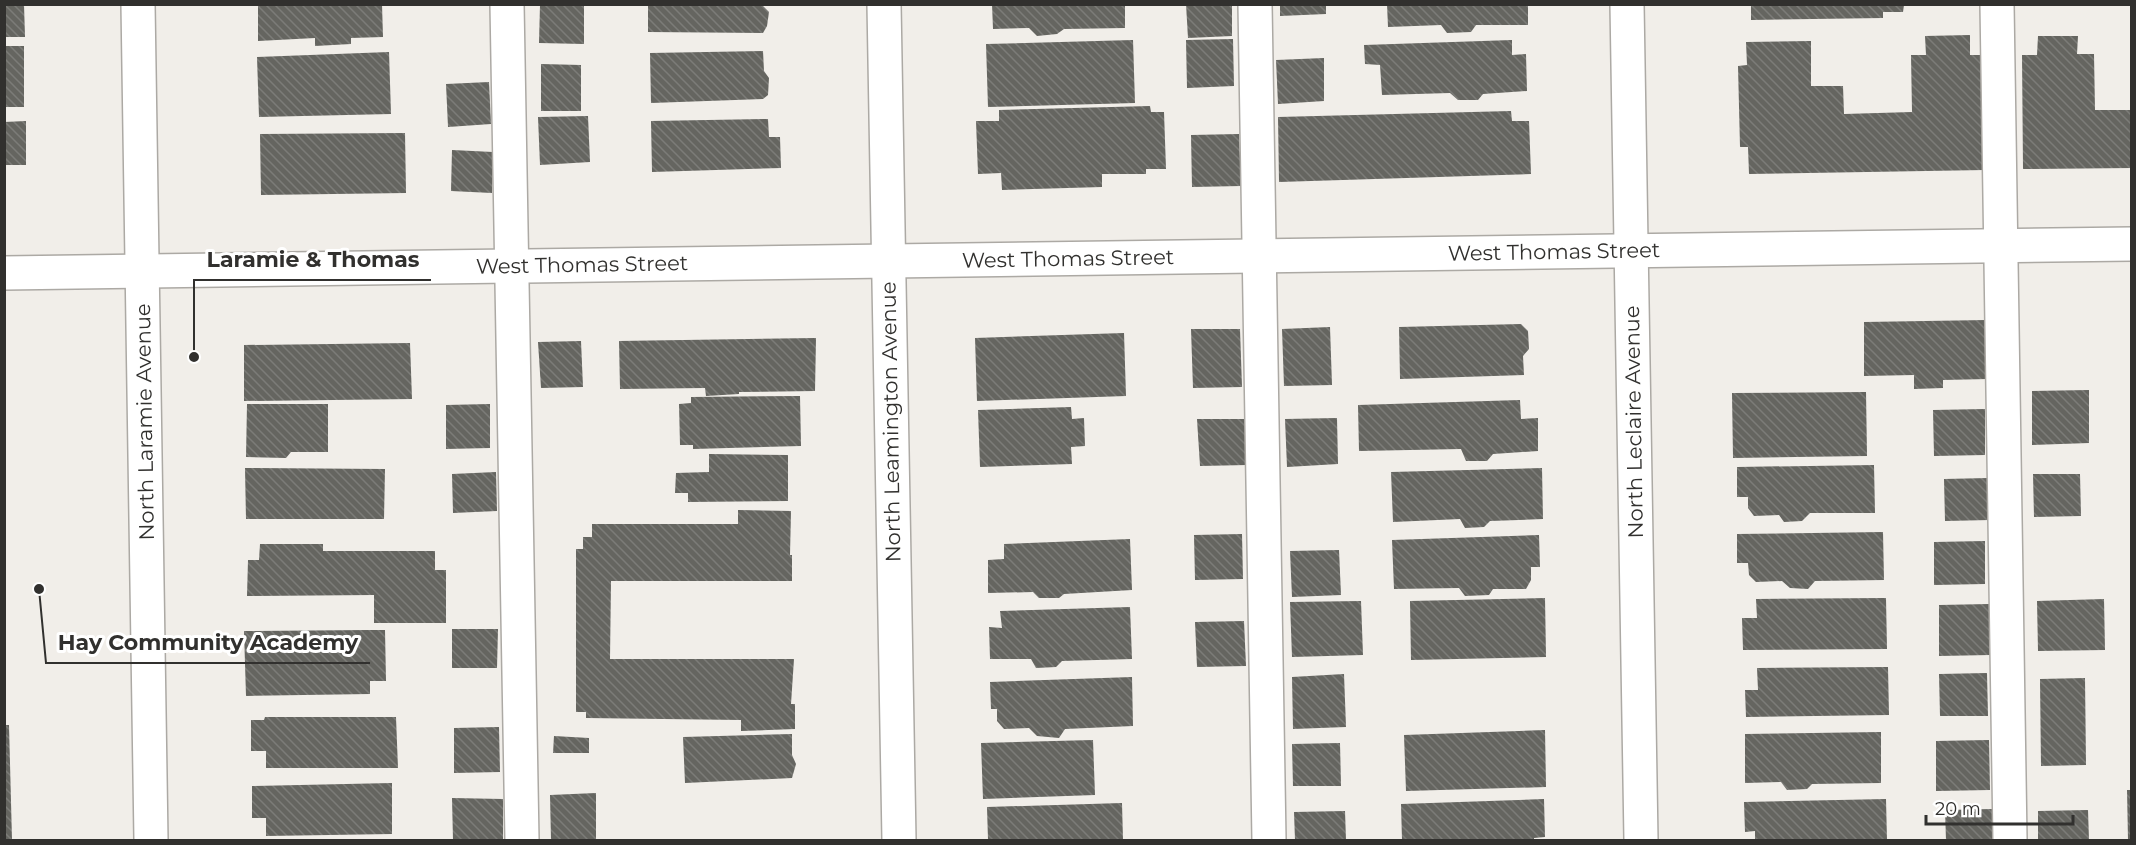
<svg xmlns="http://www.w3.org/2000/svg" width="2136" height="845" font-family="Montserrat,sans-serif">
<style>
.building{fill:url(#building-back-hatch)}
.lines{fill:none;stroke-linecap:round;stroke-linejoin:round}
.minor-casing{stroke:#aca9a4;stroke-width:36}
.minor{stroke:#fff;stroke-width:33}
.labels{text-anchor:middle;stroke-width:6;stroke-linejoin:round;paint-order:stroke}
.street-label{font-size:21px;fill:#31302e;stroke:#fff}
.leader{fill:none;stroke:#31302e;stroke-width:2}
.callout-dot{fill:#31302e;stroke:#fff;stroke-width:2}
.callout-label{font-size:22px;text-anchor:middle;font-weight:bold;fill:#31302e;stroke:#fff;stroke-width:6;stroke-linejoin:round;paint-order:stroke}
</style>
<defs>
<pattern id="building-back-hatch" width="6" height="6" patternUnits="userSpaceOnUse" patternTransform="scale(1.5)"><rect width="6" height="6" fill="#656560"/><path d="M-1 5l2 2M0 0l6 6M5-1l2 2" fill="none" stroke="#7c7c78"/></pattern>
</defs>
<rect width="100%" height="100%" fill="#f1eee9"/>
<g class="building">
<polygon points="4,4 24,4 25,37 4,37"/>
<polygon points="258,4 382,4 383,37 351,38 351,44 315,46 315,38 258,41"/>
<polygon points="648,4 761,4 769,12 767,26 763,33 648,32"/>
<polygon points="992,4 1125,4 1125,28 1064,29 1057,34 1037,36 1029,28 993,29"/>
<polygon points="1186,4 1232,4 1232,36 1188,38"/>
<polygon points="1280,4 1326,4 1326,14 1280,16"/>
<polygon points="1387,4 1528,4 1528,25 1476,25 1471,32 1447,33 1441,25 1388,27"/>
<polygon points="540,5 584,5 584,44 539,43"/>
<polygon points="1751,5 1904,5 1903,12 1883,12 1883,18 1751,20"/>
<polygon points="1970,35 1970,55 1982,55 1985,170 1749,174 1748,147 1740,147 1738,66 1747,65 1746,42 1811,41 1811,86 1843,86 1844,114 1912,112 1911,55 1926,55 1925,36"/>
<polygon points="2038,36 2078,36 2077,54 2094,54 2095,110 2132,110 2132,168 2023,169 2022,55 2037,55"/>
<polygon points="1233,39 1234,86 1187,88 1186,40"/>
<polygon points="1133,40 1135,103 988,107 986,44"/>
<polygon points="1512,40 1512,55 1526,54 1527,91 1483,94 1478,100 1458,100 1450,93 1382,95 1380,65 1365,64 1364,45"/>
<rect x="4" y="46" width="20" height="61"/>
<polygon points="763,51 764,71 769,78 768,95 763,99 651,103 650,53"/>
<polygon points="389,52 391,114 259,117 257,57"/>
<polygon points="1324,58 1324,101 1278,104 1276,60"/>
<polygon points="541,64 581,65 581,111 541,111"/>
<polygon points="489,82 491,124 448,127 446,84"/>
<polygon points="1150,106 1151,112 1164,112 1166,169 1146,169 1146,174 1102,174 1102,187 1002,190 1001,173 978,174 976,121 999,121 999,110"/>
<polygon points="1511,111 1512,121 1529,121 1531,174 1279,182 1278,117"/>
<polygon points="588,116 590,162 540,165 538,117"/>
<polygon points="768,119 769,137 780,137 781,168 652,172 651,121"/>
<polygon points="26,121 26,165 4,165 4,122"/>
<polygon points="405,133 406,193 261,195 260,134"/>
<polygon points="1239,134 1241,186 1192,187 1191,135"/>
<polygon points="452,150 493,152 492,193 451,191"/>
<polygon points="1987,320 1988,379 1943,380 1943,388 1914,389 1914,375 1864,376 1864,322"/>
<polygon points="1521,324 1528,331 1529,349 1523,356 1524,375 1400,379 1399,327"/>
<polygon points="1330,327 1332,385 1284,386 1282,329"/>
<polygon points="1191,329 1240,329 1242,387 1193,388"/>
<polygon points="1124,333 1126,396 977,401 975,338"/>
<polygon points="816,338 815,391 739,392 739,394 706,396 705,388 620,389 619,341"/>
<polygon points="581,341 583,387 541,388 538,342"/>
<polygon points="410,343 412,399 244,401 244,345"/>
<polygon points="2089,390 2089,443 2032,445 2032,391"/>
<polygon points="1866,392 1867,456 1733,458 1732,393"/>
<polygon points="800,396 801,446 693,449 693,445 680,445 679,404 691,403 691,397"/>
<polygon points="1520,400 1521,419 1538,418 1538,451 1493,454 1487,461 1466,461 1461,449 1359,451 1358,405"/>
<polygon points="247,404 328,404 328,452 291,452 286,458 246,457"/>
<polygon points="490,404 490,448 446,449 446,405"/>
<polygon points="1071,407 1072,419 1084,418 1085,446 1071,447 1072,464 980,467 978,410"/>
<polygon points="1985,409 1985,455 1934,456 1933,410"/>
<polygon points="1337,418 1338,464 1287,467 1285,419"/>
<polygon points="1197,419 1246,419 1247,465 1200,466"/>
<polygon points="709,454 788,455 788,501 688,502 688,493 675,493 676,473 709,472"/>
<polygon points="1874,465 1875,513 1810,513 1802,521 1784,522 1779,515 1754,516 1748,508 1748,497 1737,497 1737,467"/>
<polygon points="245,468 385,469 384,519 246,519"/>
<polygon points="1542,468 1543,519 1490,521 1484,527 1465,528 1460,519 1393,522 1391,472"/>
<polygon points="496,472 497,511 453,513 452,474"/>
<polygon points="2033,474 2080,474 2081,516 2034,517"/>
<polygon points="1988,478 1990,520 1945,521 1944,479"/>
<polygon points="738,510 791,511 790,555 792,555 792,581 611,581 610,659 794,659 791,704 795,704 795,729 741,731 741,720 586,718 586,712 576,712 576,549 583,549 583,537 592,537 592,524 738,524"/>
<polygon points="1883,532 1884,580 1815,581 1808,589 1790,588 1782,581 1756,582 1749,575 1748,563 1737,563 1737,534"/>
<polygon points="1242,534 1243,579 1195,580 1194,535"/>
<polygon points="1539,535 1540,567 1531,567 1531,580 1526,589 1493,589 1489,595 1465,596 1459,588 1394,589 1392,540"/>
<polygon points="1130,539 1132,590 1064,594 1059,598 1039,598 1033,592 988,593 988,560 1004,559 1004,544"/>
<polygon points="1985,541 1985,584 1934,585 1934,542"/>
<polygon points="260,544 323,544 323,551 435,551 435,570 446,570 446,623 374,623 374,595 247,596 248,560 259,560"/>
<polygon points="1339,550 1341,595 1292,597 1290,551"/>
<polygon points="1545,598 1546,657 1411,660 1410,601"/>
<polygon points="1886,598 1887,649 1743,650 1742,618 1757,618 1756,599"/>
<polygon points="2104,599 2105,650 2038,651 2037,601"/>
<polygon points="1361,601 1363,655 1292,657 1290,602"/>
<polygon points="1989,604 1990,655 1939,656 1939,605"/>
<polygon points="1130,607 1132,659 1062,661 1056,667 1036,668 1031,659 990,659 989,627 1002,628 1000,611"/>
<polygon points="1244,621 1246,666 1197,667 1195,622"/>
<polygon points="452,629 498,629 497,668 452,668"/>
<polygon points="368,630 385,630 386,681 370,681 370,694 246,696 244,631"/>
<polygon points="1888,667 1889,715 1746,717 1745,690 1758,690 1757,668"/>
<polygon points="1987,673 1988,716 1940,716 1939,674"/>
<polygon points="1344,674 1346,727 1293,729 1292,677"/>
<polygon points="1132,677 1133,726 1065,729 1059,738 1037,736 1029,728 1004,729 997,721 997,709 991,709 990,682"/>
<polygon points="2085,678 2086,765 2041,766 2040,679"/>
<polygon points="265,717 396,717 398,768 266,768 266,751 251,751 251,720 264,720"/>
<polygon points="4,725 9,725 12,840 4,840"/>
<polygon points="499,727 500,772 454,773 454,728"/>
<polygon points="1545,730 1546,787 1406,791 1404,735"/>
<polygon points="1881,732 1881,783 1812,784 1807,789 1787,790 1781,782 1745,783 1745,734"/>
<polygon points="792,734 792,755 796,764 792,778 685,783 683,737"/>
<polygon points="554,736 589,738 589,753 553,753"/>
<polygon points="1093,740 1095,795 983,799 981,743"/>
<polygon points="1989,740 1990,790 1936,791 1936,741"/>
<polygon points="1340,743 1341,786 1293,786 1292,744"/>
<polygon points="392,783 392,834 266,836 266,818 252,818 252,786"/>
<polygon points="2127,790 2132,790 2132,840 2128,840"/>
<polygon points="596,793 596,840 551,840 550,795"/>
<polygon points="452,798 503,799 503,840 453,840"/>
<polygon points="1544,799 1545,837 1534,838 1534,840 1402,840 1401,804"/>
<polygon points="1886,799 1887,840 1755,840 1755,831 1745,832 1744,802"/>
<polygon points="1122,803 1123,840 988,840 987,807"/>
<polygon points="1992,809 1992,840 1946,840 1945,810"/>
<polygon points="2088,810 2089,840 2038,840 2038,811"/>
<polygon points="1345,811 1346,840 1295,840 1294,812"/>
</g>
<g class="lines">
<g class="minor-casing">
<g id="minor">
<polyline points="138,4 151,840"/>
<polyline points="507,4 522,840"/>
<polyline points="884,4 899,840"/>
<polyline points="1255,4 1269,840"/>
<polyline points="1627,4 1641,840"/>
<polyline points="1997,4 2010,840"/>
<polyline points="4,273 2132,244"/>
</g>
</g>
<use href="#minor" class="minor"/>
</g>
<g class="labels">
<g class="street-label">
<text transform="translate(1554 252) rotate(-1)" y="7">West Thomas Street</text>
<text transform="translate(1068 259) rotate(-1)" y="7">West Thomas Street</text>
<text transform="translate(582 265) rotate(-1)" y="7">West Thomas Street</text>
<text transform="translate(145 422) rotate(-91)" y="7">North Laramie Avenue</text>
<text transform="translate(891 422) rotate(-91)" y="7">North Leamington Avenue</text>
<text transform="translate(1634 422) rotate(-91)" y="7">North Leclaire Avenue</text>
</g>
</g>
<path class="leader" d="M194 357L194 280H431M39 589L46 663H370"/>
<g class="callout-dot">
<circle cx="194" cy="357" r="6"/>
<circle cx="39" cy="589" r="6"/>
</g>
<g class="callout-label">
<text x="313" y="267">Laramie &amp; Thomas</text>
<text x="208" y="650">Hay Community Academy</text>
</g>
<rect width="2136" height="845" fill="none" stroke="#31302e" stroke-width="12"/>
<path d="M1926 815v9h147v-9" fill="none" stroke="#31302e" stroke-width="3"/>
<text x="1935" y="815" font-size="18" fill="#31302e" stroke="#ffffff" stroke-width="4.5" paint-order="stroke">20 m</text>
</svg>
